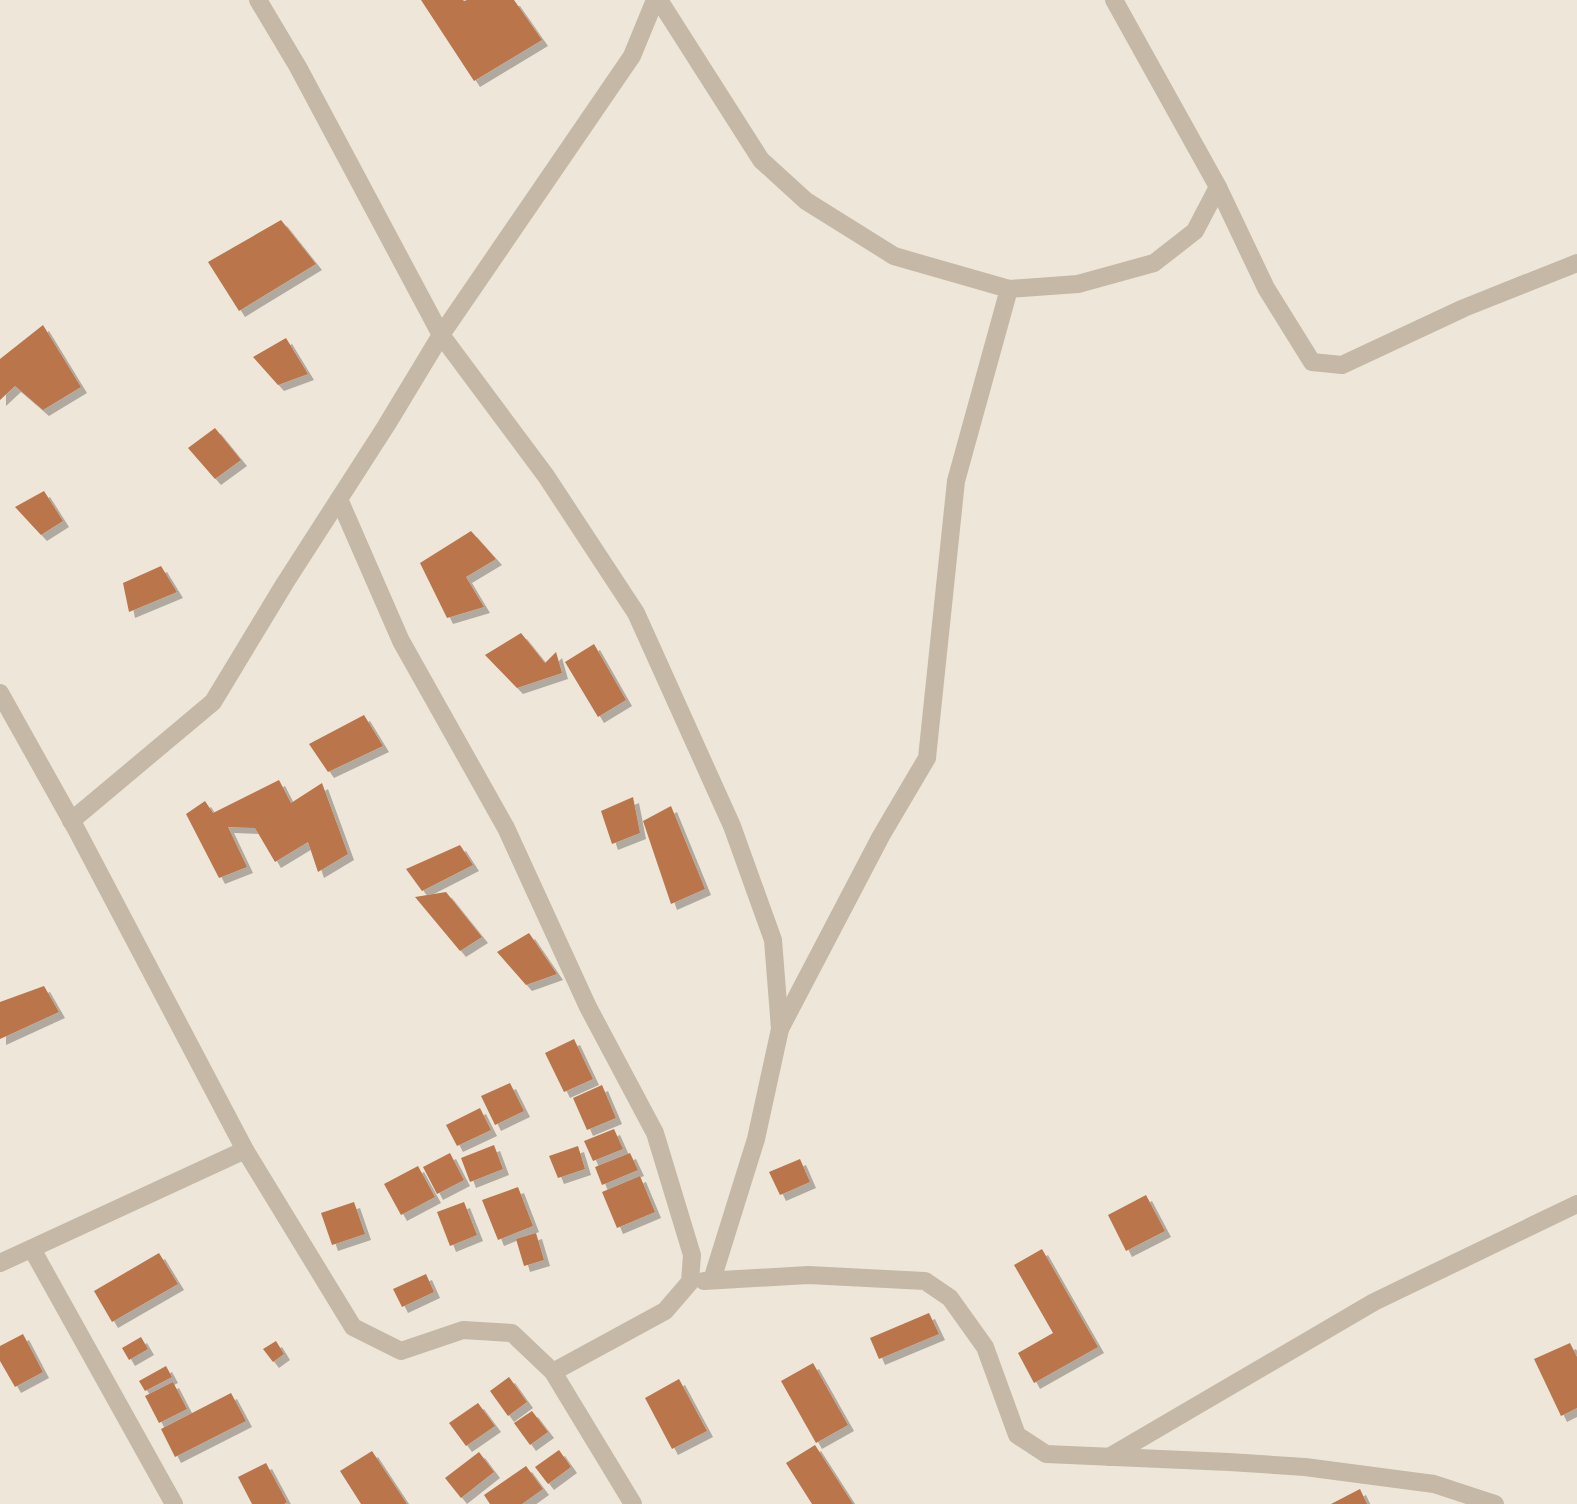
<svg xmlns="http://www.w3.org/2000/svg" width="1577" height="1504" font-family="'PT Sans',sans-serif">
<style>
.building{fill:#ba754b;filter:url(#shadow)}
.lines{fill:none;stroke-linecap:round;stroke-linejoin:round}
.minor{stroke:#c5b8a6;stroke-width:18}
</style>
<defs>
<filter id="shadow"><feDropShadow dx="6" dy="6" stdDeviation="0" flood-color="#0004"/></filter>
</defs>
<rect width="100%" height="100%" fill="#eee7d9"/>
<g class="building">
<polygon points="421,0 463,0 464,1 467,0 514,0 542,40 474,81"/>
<polygon points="281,220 316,264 239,311 208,262"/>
<polygon points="43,325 81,387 43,410 15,386 0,400 0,359"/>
<polygon points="286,338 308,374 278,385 253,357"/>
<polygon points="215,428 241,460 215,479 188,448"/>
<polygon points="44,491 63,521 41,535 15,507"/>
<polygon points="471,531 496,559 466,577 484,607 447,618 420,563"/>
<polygon points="161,566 177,592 129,612 123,583"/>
<polygon points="521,633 545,663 556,652 562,673 517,688 485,655"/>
<polygon points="594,644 626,700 598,717 565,662"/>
<polygon points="364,715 383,746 328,772 309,744"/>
<polygon points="279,780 291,803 322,783 348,854 318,872 308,842 275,862 255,828 228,827 247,867 219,878 186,814 205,801 213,813"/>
<polygon points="633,797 640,833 612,844 601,811"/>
<polygon points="671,806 705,889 671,904 643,821"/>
<polygon points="460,845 473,865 422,891 406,869"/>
<polygon points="446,892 482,937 460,951 415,897"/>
<polygon points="529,933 557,974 526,985 497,952"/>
<polygon points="44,986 59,1012 0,1039 0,1002"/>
<polygon points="574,1039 593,1079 564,1092 545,1053"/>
<polygon points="510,1083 524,1111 495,1125 481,1096"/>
<polygon points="602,1085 616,1118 587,1130 573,1098"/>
<polygon points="480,1108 491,1130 457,1146 446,1125"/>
<polygon points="614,1129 623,1149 593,1161 584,1141"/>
<polygon points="494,1145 503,1169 470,1182 461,1158"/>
<polygon points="578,1146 585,1169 558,1178 549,1156"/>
<polygon points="450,1153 464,1180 437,1194 423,1167"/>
<polygon points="630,1153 638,1170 602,1185 595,1167"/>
<polygon points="800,1159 810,1182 780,1195 769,1172"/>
<polygon points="418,1166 435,1197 401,1215 384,1184"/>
<polygon points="640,1176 655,1212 617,1228 602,1192"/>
<polygon points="518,1187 533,1226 498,1240 482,1200"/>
<polygon points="1146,1195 1165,1231 1126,1251 1108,1215"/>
<polygon points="354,1202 365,1234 332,1245 321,1213"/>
<polygon points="464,1202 477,1235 450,1246 437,1212"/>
<polygon points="536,1233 544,1260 524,1266 516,1239"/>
<polygon points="1042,1249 1098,1347 1034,1383 1018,1353 1053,1333 1014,1265"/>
<polygon points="159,1253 178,1284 112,1322 94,1291"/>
<polygon points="426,1274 434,1292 402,1307 393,1289"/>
<polygon points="929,1313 939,1334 879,1359 870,1338"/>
<polygon points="23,1334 43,1372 15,1387 0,1361 0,1346"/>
<polygon points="141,1337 148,1349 129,1360 122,1348"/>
<polygon points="276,1341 284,1354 273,1362 263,1349"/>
<polygon points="1570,1343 1577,1357 1577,1408 1561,1416 1534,1359"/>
<polygon points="813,1363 848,1425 816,1443 781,1381"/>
<polygon points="166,1366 172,1377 145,1391 139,1381"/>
<polygon points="509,1377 527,1402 508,1416 490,1391"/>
<polygon points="679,1379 707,1431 672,1449 645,1398"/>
<polygon points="173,1382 187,1409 159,1423 145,1396"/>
<polygon points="231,1393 246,1421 175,1457 161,1429"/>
<polygon points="478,1403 495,1426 466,1446 449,1423"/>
<polygon points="532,1411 548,1432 530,1445 514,1423"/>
<polygon points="815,1445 853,1504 812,1504 786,1463"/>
<polygon points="559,1450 571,1467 548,1484 535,1467"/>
<polygon points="372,1451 407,1504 361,1504 340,1471"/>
<polygon points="479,1452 494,1472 461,1498 445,1478"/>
<polygon points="266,1463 287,1502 284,1504 252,1504 238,1477"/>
<polygon points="526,1466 543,1489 522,1504 490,1504 484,1495"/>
<polygon points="1360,1489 1367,1504 1331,1504"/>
</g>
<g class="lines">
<g class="minor">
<polyline points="258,0 298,67 441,335 546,476 636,613 732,826 773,940 780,1029 756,1139 712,1280"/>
<polyline points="659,0 761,160 806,201 894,256 1009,289 1078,284 1154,263 1195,231 1218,187"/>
<polyline points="1114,0 1218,187 1266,288 1312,362 1342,365 1464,308 1577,263"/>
<polyline points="339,499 401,641 506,828 588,1007 655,1133 692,1255 690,1282 665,1311 553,1372"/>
<polyline points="0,693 75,827 245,1150 353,1327 401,1351 463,1330 512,1333 553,1372 633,1504"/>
<polyline points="71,821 213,702 285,583 386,426 441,335 632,56 655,0"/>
<polyline points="780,1029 881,836 927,758 956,481 1009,289"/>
<polyline points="32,1249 174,1504"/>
<polyline points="0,1263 245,1150"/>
<polyline points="704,1281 808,1275 925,1281 950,1298 985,1347 1017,1435 1046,1454 1229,1462 1305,1467 1434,1484 1495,1504"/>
<polyline points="1109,1457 1374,1302 1577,1204"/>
</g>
</g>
</svg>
